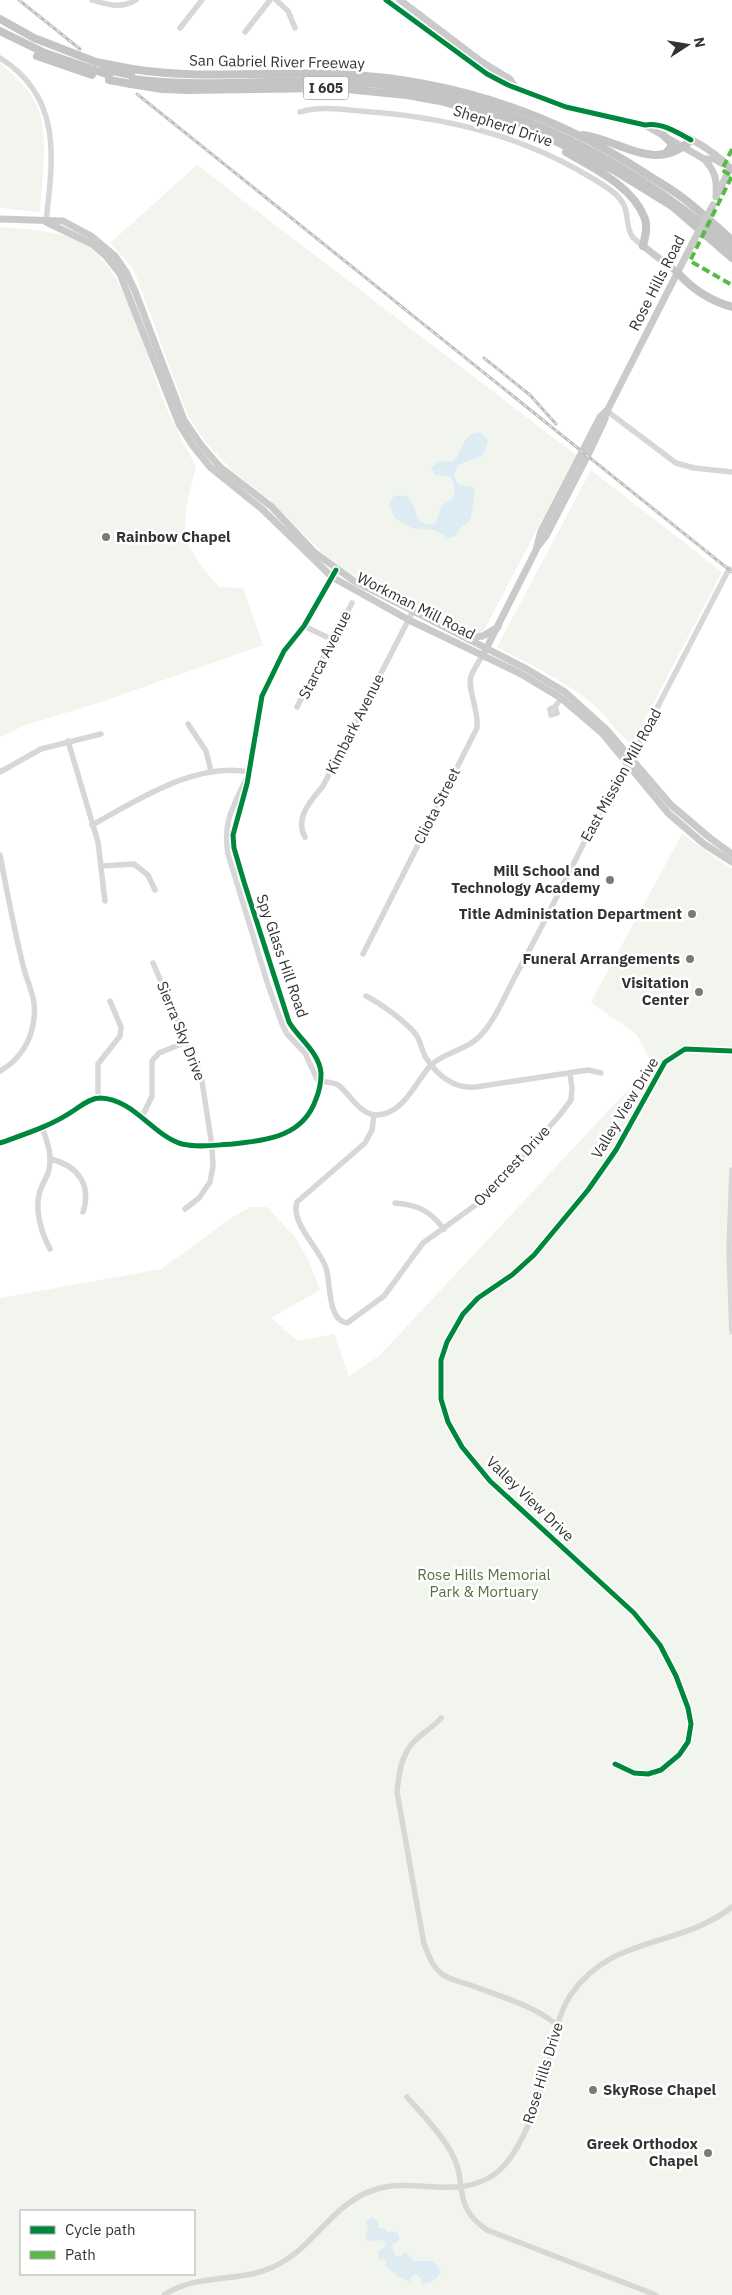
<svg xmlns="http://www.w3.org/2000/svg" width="732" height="2295" font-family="'IBM Plex Sans',sans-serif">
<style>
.green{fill:#f1f5ed;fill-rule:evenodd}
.water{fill:#ddebf3}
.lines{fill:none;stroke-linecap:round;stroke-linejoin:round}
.minor{stroke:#d7d7d7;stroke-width:5.5}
.major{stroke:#cacaca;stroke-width:7}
.highway{stroke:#c4c4c4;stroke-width:8}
.rail-casing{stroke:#bebebe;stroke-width:3}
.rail{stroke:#fff;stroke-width:1;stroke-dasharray:4;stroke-linecap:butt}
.major-bridge{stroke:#cacaca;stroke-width:7}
.highway-bridge{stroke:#c4c4c4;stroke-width:8}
.quiet{stroke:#58b947;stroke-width:4;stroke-dasharray:8 4;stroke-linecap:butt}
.cycleway-casing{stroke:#fff;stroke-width:8}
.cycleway{stroke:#00873e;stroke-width:5}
.poi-dot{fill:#7a7a7a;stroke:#fff;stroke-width:2}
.labels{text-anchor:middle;stroke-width:5;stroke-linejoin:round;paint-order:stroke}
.shield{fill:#fff;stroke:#707070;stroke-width:1}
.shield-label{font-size:14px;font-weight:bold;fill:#333}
.street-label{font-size:15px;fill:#333;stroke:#fff}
.poi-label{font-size:15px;font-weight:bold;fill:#333;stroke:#fff;text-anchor:end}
.park-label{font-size:15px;fill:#56703f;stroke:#fff}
</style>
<rect width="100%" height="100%" fill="#fff"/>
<g class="green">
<path d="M0 63C11 72 30 90 36 104 50 135 42 178 40 212L0 208Z"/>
<polygon points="197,165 576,455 481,636 436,618 351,574 326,556 270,500 235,473 206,443 188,416 133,268 110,243"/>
<path d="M0 227C25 229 51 230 75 239 126 259 145 355 164 402 173 424 185 445 196 467 191 486 181 520 187 539 192 557 207 572 219 587L243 588 263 645 98 703 26 725 0 737Z"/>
<path d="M591 470 722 572 632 744C617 734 608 717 594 705 565 681 531 665 497 647Z"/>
<path d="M682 834 732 869V2295H0V1298L161 1269 233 1217 250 1207H267L294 1236 309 1261 320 1290 271 1318 298 1341 334 1334 349 1376 379 1356 652 1064 637 1035 591 1002ZM21 2211H194V2274H21Z"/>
</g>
<g class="water">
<path d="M478 432 483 434 488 441 483 455C472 461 445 463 458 484L472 487 475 492 474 500 470 521 461 527 456 536 448 538 435 530 412 528 395 518 389 504 394 496C425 489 404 531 436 523L441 506 452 499 455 493C453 474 451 477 435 475L431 468 438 461C442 460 447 462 451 462 461 460 460 435 478 432Z"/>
<path d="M372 2217 378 2222V2228L385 2229 388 2232 395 2231 399 2235V2240L392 2245 395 2256H401L405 2253 414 2261H433L441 2271C437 2280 431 2283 421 2284V2278L416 2274 411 2277 410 2282 396 2275 384 2265 386 2263 384 2258 379 2261 378 2252 384 2248 386 2244 382 2240 368 2241 365 2236 368 2229 366 2221Z"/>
</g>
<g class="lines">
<g class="minor">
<path d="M92 0C108 5 121 9 136 0"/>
<polyline points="276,0 288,11 295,28"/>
<polyline points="180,28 202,0"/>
<polyline points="245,32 270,0"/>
<path d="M0 58C63 97 53 159 46 222"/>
<path d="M300 112C318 106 341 109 360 111 436 116 511 132 578 170 590 177 602 183 613 192 633 208 623 222 632 236 635 240 639 243 643 246"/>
<polyline points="607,411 676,463 694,468 732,472"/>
<polyline points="304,626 333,640"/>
<polyline points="297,707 352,603"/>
<polyline points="555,707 550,709 551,715 557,713 555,707 561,698"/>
<polyline points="188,724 206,751 211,771"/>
<polyline points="68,741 98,842 105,901"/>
<polyline points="0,772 41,749 101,734"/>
<path d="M245 781C232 810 223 821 228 854L268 985 282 1024 287 1034 305 1053 317 1079 320 1081"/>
<path d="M92 825C136 801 196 761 249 772"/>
<path d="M305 837C294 818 312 799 323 786L413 611"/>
<path d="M0 855C7 892 14 929 23 965 27 983 37 999 34 1018 32 1040 20 1060 0 1071"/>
<polyline points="101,866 134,864 148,875 155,890"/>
<path d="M363 954 477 728C479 710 467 689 471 676 474 669 479 661 483 655"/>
<polyline points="153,963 201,1075 212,1146 213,1166 210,1182 199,1198 185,1209"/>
<path d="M366 996C380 1003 408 1023 417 1036 421 1043 422 1051 426 1058 438 1076 455 1089 476 1087L588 1070 601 1073"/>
<path d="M320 1081C325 1082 333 1082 338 1085 350 1094 359 1114 376 1115 403 1115 415 1083 430 1066 444 1052 465 1051 479 1037 495 1021 505 995 516 975 550 913 581 848 613 785L627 766 729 569"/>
<polyline points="98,1098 98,1064 120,1036 121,1027 110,1001"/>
<path d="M374 1115 372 1130 365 1143 297 1202C290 1223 319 1247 326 1268 331 1283 327 1320 347 1323L384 1296 423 1243 488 1196 559 1116 571 1100 572 1088 570 1073"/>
<polyline points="142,1117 152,1096 152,1061 159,1053 186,1042"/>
<path d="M42 1127C48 1143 53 1157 48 1173 45 1181 40 1188 39 1195 35 1212 42 1234 50 1249"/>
<path d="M0 1143C25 1134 51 1126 73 1111 81 1106 90 1098 100 1098 134 1099 152 1135 182 1144 198 1148 215 1145 232 1144 267 1140 303 1137 316 1099 319 1092 321 1081 321 1073 319 1052 299 1039 289 1022L244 882 234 848 233 835 247 784 262 696 284 651 304 626 336 570"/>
<path d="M50 1159C77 1165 92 1184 83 1212"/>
<polyline points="732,1170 729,1248 732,1332"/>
<path d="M395 1203C418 1205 429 1210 444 1229"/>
<path d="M441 1718C436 1725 427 1730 420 1736 402 1750 399 1770 397 1792L424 1944C429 1956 433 1969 445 1976 452 1980 462 1982 470 1985 499 1996 533 2005 557 2025"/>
<polyline points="615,1764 634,1773 648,1774 661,1770 679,1755 688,1742 691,1724 688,1708 676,1676 660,1645 634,1613 490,1481 462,1447 448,1422 441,1399 441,1360 447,1342 463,1314 478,1298 512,1275 534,1255 588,1190 616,1150 665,1062 685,1049 732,1051"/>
<path d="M407 2097C422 2114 440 2132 451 2152 469 2183 450 2205 487 2230L656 2295"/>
<path d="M164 2295C196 2273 239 2283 273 2267 314 2249 333 2201 377 2189 416 2178 455 2199 492 2176 523 2156 540 2095 549 2060 554 2038 558 2015 570 1996 611 1934 679 1949 732 1907"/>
</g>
<g class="major">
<path d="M386 0 487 74 508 85 566 107 645 125C667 121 715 151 730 168"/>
<polyline points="400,0 482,62 510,79 515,87"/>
<polyline points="645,125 704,159 714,159 721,163"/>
<path d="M704 159C716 172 717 180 716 197"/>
<polyline points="718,193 730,168"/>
<polyline points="0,219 63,221 91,236 115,256 126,272 135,291 184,420 201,445 220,467 272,507 314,552 354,581 525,668 565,692 606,729 671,805 710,838 732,854"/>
<polyline points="46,222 92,244 106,256 120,274 179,424 193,446 210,467 262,509 332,577 409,620 521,674 561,698 602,733 668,813 704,844 732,862"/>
<polyline points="643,246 677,272"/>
<polyline points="538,546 546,536 589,453 605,419 606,411"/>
<polyline points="467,638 483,636 498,627"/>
<polyline points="485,651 536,550 541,531 600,417 607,411 692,244"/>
</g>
<g class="highway">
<polyline points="0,19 34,38 96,62"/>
<polyline points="0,31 45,53 109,75"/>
<polyline points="37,56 92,75"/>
<path d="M132 69C201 80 270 71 339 74 448 79 551 113 642 171 655 180 670 188 683 198 700 211 716 226 732 240"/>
<path d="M133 79C198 88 263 80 329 81 480 84 620 150 732 249"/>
<polyline points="131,84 162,89 186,90 336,88 407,95 440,101 517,122 617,172 672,206 732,258"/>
<path d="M583 135C621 140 655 174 691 140"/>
<polyline points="664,136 671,143 671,147 665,154"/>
<path d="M566 152C593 168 633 186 645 219 648 228 645 237 643 246"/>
<polyline points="730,168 732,169"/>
<path d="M677 272C692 289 711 301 732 307"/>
</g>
<g class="rail-casing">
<g id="rail">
<polyline points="19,0 80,49"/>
<polyline points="137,94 732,572"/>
<polyline points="484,358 530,395 556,424"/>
</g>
</g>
<use href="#rail" class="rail"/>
<polyline class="major-bridge" points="692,244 713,205"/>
<g class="highway-bridge">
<polyline points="96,62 132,69"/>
<polyline points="103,69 131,75"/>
<polyline points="109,80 131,84"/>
</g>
<polyline class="quiet" points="732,149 722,170 732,176 690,261 732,285"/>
<g class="cycleway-casing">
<g id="cycleway">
<path d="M386 0 487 74 508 85 566 107 645 125C661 122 677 132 691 140"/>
<path d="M0 1143C25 1134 51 1126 73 1111 81 1106 90 1098 100 1098 134 1099 152 1135 182 1144 198 1148 215 1145 232 1144 267 1140 303 1137 316 1099 319 1092 321 1081 321 1073 319 1052 299 1039 289 1022L244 882 234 848 233 835 247 784 262 696 284 651 304 626 336 570"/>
<polyline points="615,1764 634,1773 648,1774 661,1770 679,1755 688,1742 691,1724 688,1708 676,1676 660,1645 634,1613 490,1481 462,1447 448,1422 441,1399 441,1360 447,1342 463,1314 478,1298 512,1275 534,1255 588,1190 616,1150 665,1062 685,1049 732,1051"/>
</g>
</g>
<use href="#cycleway" class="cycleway"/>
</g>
<g class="poi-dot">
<circle cx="106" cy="537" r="5"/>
<circle cx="610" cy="880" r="5"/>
<circle cx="692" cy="914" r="5"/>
<circle cx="690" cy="959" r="5"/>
<circle cx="699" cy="992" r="5"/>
<circle cx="593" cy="2090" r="5"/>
<circle cx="708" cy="2153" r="5"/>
</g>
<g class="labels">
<rect class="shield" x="303.5" y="76.5" width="45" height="23" rx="4"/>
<g class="shield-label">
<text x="326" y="93">I 605</text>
</g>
<g class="street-label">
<text transform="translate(277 62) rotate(1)" y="5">San Gabriel River Freeway</text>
<text transform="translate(503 126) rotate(18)" y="5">Shepherd Drive</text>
<text transform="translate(657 283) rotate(-63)" y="5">Rose Hills Road</text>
<text transform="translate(416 606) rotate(27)" y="5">Workman Mill Road</text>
<text transform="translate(325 655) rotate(-63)" y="5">Starca Avenue</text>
<text transform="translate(355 724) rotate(-63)" y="5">Kimbark Avenue</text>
<text transform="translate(621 775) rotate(-61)" y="5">East Mission Mill Road</text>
<text transform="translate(437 806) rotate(-63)" y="5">Cliota Street</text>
<text transform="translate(282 956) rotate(71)" y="5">Spy Glass Hill Road</text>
<text transform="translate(181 1031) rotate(68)" y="5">Sierra Sky Drive</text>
<text transform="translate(625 1108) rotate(-59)" y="5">Valley View Drive</text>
<text transform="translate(512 1166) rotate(-47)" y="5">Overcrest Drive</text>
<text transform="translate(530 1499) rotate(44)" y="5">Valley View Drive</text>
<text transform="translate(543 2073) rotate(-73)" y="5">Rose Hills Drive</text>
</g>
<g class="poi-label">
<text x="116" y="542" text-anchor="start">Rainbow Chapel</text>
<text x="600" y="876">Mill School and<tspan x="600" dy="17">Technology Academy</tspan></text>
<text x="682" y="919">Title Administation Department</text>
<text x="680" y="964">Funeral Arrangements</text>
<text x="689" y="988">Visitation<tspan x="689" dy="17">Center</tspan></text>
<text x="603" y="2095" text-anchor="start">SkyRose Chapel</text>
<text x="698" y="2149">Greek Orthodox<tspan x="698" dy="17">Chapel</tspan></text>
</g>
<g class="park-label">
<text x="484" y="1580">Rose Hills Memorial<tspan x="484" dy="17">Park &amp; Mortuary</tspan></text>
</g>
</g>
<rect x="20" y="2210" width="175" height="65" fill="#ffffff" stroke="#adadad"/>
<rect x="30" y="2226" width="25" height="8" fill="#00873e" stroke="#adadad"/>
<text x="65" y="2235" font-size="15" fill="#333333">Cycle path</text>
<rect x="30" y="2251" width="25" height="8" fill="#58b947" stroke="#adadad"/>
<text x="65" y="2260" font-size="15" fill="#333333">Path</text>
<g transform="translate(687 45) rotate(78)" stroke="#ffffff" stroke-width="4" paint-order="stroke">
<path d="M0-4L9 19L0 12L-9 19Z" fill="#333333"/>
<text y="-8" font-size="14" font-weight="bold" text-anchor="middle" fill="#333333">N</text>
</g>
</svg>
